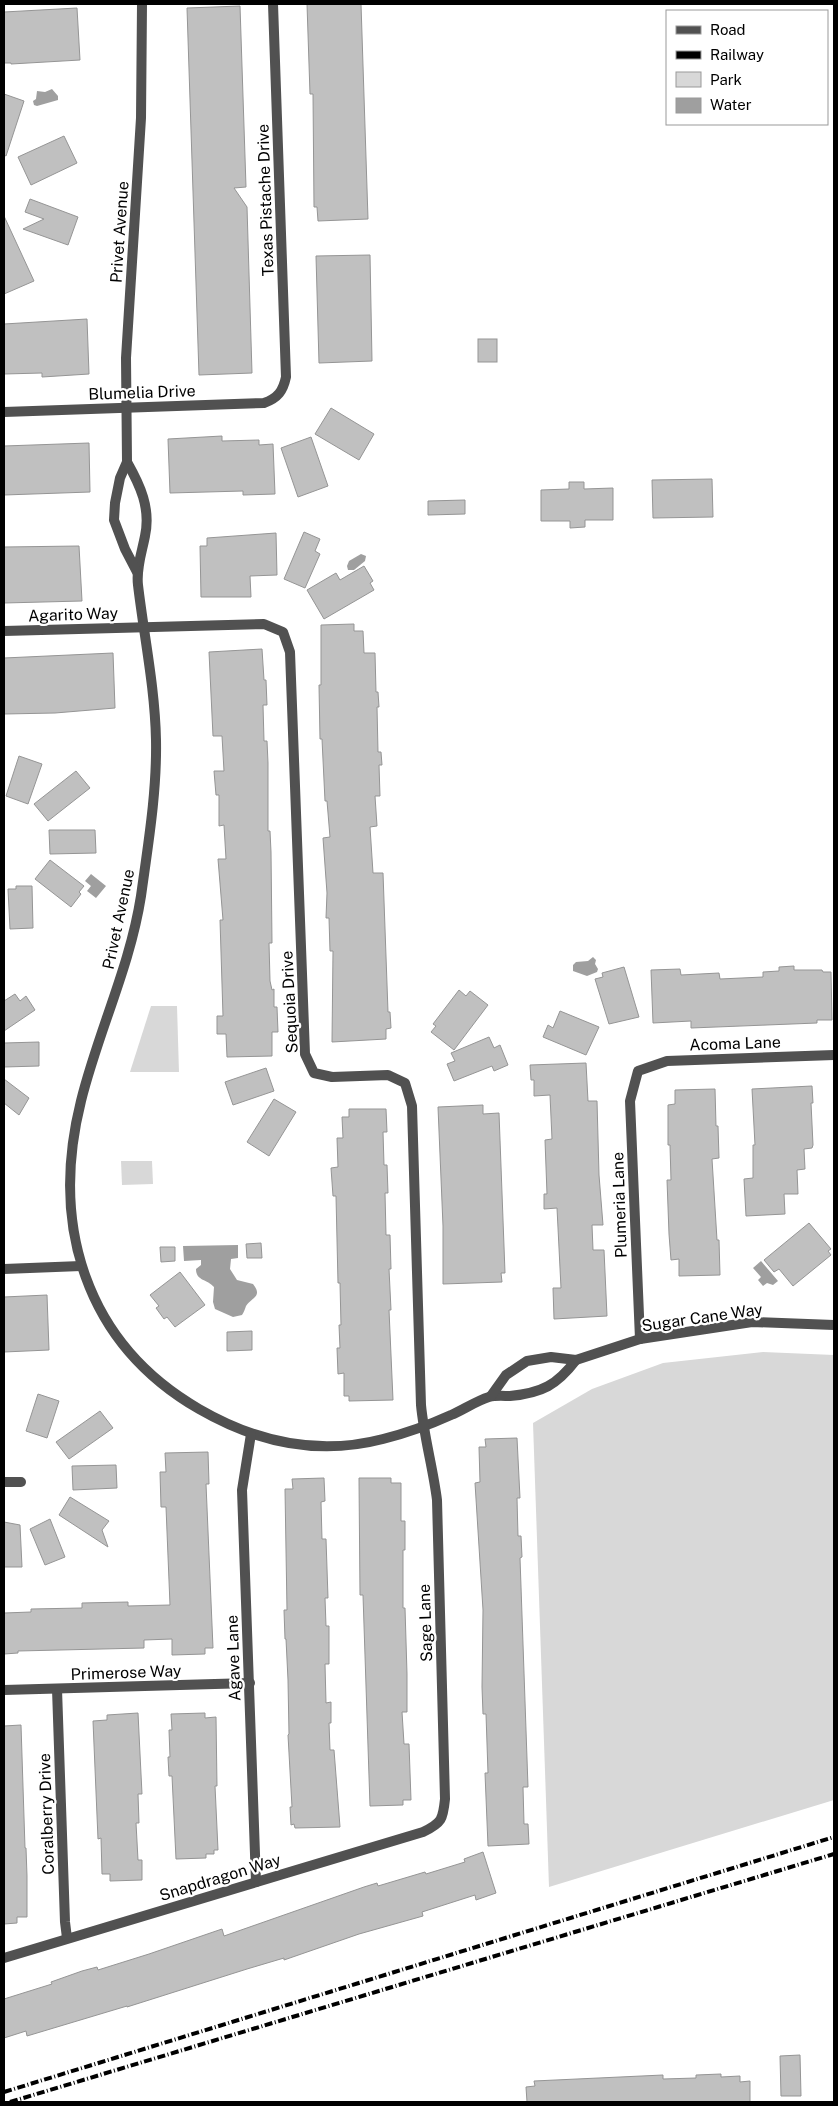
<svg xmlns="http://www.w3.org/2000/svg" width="838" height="2106" font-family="'Public Sans',sans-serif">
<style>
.green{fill:#d8d8d8}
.water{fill:#9f9f9f}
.building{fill:#c0c0c0;stroke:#959595}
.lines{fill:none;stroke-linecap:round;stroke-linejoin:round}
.minor{stroke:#515151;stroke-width:10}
.rail{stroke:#000;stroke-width:4;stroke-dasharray:8 2.5 1 2.5;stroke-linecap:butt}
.labels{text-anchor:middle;stroke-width:4.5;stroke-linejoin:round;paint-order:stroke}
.street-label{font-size:16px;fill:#000;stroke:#fff}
</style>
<rect width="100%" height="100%" fill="#fff"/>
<g class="green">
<polygon points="151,1006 177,1006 179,1072 130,1072"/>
<polygon points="152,1161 153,1184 122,1185 121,1161"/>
<polygon points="763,1352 834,1355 834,1800 549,1887 533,1423 592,1389 663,1363"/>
</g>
<g class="water">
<polygon points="52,89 58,96 58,100 37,106 34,105 33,101 36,99 37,91 45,92"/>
<polygon points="361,554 366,556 365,561 354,570 348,570 347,566 349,561"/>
<polygon points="91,874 106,886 96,898 87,891 91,886 85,881"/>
<polygon points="593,957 596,960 595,964 598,969 597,972 587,976 573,971 573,965 576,962 588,961"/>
<path d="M238 1245V1258L231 1259 230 1269 237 1280 253 1284C263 1297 252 1297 246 1306 245 1309 244 1312 242 1315L233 1317 215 1309 213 1302 214 1287C207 1279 196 1281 196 1269L201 1265V1260L184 1261 183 1246Z"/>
<polygon points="761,1261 778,1281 773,1285 767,1283 763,1286 758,1280 761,1277 753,1268"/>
</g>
<g class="building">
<polygon points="307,4 361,4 368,219 318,221 317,207 314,207 313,94 310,94"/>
<polygon points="240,6 246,187 234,188 247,207 252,373 199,375 187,8"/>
<polygon points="77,8 80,60 11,64 11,63 4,63 4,12"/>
<polygon points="4,94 24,101 6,156 4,155"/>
<polygon points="64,136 77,163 31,185 18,157"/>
<polygon points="30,199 78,217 68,245 23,229 44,219 25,212"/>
<polygon points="4,216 34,281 4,294"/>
<polygon points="370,255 372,361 319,363 316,256"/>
<polygon points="87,319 89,374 42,377 42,373 4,374 4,324"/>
<rect x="478" y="339" width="19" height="23"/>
<polygon points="331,408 374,434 359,460 315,434"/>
<polygon points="222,436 222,441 259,440 259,445 273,444 275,494 243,495 243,491 170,493 168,439"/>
<polygon points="311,437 328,486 298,497 281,448"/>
<polygon points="89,443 90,492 4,495 4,446"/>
<polygon points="712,479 713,517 653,518 652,480"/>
<polygon points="569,482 584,482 584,489 613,488 613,520 585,520 585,527 570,528 570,521 541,521 541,490 569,489"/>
<polygon points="465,500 465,514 428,515 428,501"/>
<polygon points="304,532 320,539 315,551 320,554 305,588 284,579"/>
<polygon points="276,533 277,575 250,576 251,597 201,597 200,546 207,546 207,538"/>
<polygon points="79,546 82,601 4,603 4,547"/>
<polygon points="364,566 373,581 370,583 374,590 324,619 307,590 336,573 340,580"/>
<polygon points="354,624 354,631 363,631 364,653 375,653 376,692 378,692 379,707 377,707 378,752 381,752 382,765 379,765 380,796 375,796 377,826 370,827 373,873 383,873 388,1012 390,1012 391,1028 386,1029 386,1039 332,1042 333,951 330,951 329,918 326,918 327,893 323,838 330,837 327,801 325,801 322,739 320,739 319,685 321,685 321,625"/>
<polygon points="262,649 264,680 266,680 267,705 263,705 264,741 267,741 268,763 268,831 270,831 271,852 272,943 269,943 270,981 272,990 274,989 274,1007 277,1007 278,1032 272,1032 272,1056 227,1057 226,1034 217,1034 217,1016 223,1016 220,920 223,920 218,859 226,859 224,825 219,826 219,795 216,795 214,771 224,771 222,736 213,736 209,652"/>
<polygon points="113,653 115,708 55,713 4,714 4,658"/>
<polygon points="19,756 42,764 28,804 6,796"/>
<polygon points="76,771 90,788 48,821 34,804"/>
<polygon points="49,830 95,830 96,853 50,854"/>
<polygon points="50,860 84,886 79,892 81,894 71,907 35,879"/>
<polygon points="16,886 32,886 33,928 10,929 8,889 16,889"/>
<polygon points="794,966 794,970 822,970 823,972 831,972 832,1020 817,1020 817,1023 691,1028 691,1021 653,1023 651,970 680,969 681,975 719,973 720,979 763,977 763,972 779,971 779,967"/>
<polygon points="624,967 639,1017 609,1024 595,979 603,977 602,973"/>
<polygon points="459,990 466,996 470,991 488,1005 454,1050 431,1032 436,1026 433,1024"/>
<polygon points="15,994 20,1001 26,996 35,1010 4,1031 4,1001"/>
<polygon points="560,1011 599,1027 586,1055 543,1037 548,1025 553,1028"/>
<polygon points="489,1037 494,1048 500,1045 508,1065 494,1071 492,1066 454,1081 447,1064 455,1061 451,1053"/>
<polygon points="39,1042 39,1066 4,1067 4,1043"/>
<polygon points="586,1063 588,1101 597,1101 599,1175 603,1225 592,1225 593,1250 604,1250 607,1316 554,1319 553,1288 561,1288 557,1208 544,1209 544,1194 547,1194 545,1140 552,1139 550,1095 534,1096 534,1080 531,1080 530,1065"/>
<polygon points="266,1068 274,1091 233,1105 225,1082"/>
<polygon points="4,1079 29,1098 19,1115 4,1103"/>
<polygon points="812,1086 813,1103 811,1103 813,1145 812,1148 804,1149 805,1169 797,1170 798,1194 784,1194 785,1214 746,1216 744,1179 753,1178 753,1145 755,1145 752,1089"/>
<polygon points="715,1089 716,1126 718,1126 719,1158 712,1159 717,1240 719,1240 720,1275 679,1276 679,1259 671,1260 669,1234 667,1180 671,1180 670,1145 668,1145 668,1105 675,1104 675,1090"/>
<polygon points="274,1099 296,1112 269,1156 247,1142"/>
<polygon points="483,1105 483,1114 499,1113 505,1273 501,1273 502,1282 443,1284 443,1226 438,1107"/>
<polygon points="349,1109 386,1109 387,1132 383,1132 384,1165 387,1165 388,1193 385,1193 386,1235 390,1235 391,1269 389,1269 391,1310 389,1310 393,1400 349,1401 349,1396 344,1396 344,1373 338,1374 337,1348 340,1348 339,1325 341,1325 340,1283 338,1283 336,1196 333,1196 331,1168 338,1167 337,1138 343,1138 342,1117 349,1117"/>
<polygon points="809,1223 831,1249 828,1251 831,1255 793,1286 779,1269 774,1272 764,1260"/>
<polygon points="261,1243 262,1258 247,1258 246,1244"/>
<polygon points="160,1247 175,1247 175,1261 161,1262"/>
<polygon points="180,1272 205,1305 175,1327 167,1317 164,1319 156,1308 159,1306 150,1295"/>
<polygon points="47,1295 49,1350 4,1352 4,1297"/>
<polygon points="252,1331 252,1350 227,1351 227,1332"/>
<polygon points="38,1394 59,1401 47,1438 26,1431"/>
<polygon points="100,1411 113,1428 69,1459 56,1442"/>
<polygon points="517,1438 520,1498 517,1498 518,1536 521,1536 522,1557 520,1558 528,1787 523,1787 524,1824 528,1824 529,1844 488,1846 485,1773 488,1773 486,1714 483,1714 482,1687 483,1610 475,1483 480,1482 479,1447 486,1447 485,1439"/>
<polygon points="208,1452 209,1484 206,1484 213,1648 205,1648 205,1654 172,1655 172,1639 144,1640 144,1648 18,1651 18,1653 4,1654 4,1613 31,1612 31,1609 82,1608 82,1603 128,1602 128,1606 170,1605 166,1507 161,1507 160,1472 166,1472 165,1453"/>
<polygon points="116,1465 117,1488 73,1490 72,1466"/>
<polygon points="324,1478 325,1501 321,1502 322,1539 326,1539 328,1598 325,1598 326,1626 329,1626 329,1664 325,1664 326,1703 331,1702 331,1723 329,1723 330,1750 334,1750 340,1827 295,1828 294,1824 291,1825 290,1807 292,1807 288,1735 289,1734 288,1680 286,1639 285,1639 284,1610 287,1610 285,1489 293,1489 292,1479"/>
<polygon points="359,1478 391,1478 391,1483 401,1483 401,1521 405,1521 405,1550 403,1550 403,1608 405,1608 407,1674 407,1712 402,1712 404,1744 409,1744 411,1800 403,1800 403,1805 370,1806 363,1595 360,1595"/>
<polygon points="70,1497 109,1521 102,1530 108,1547 59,1515"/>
<polygon points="50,1519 65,1557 45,1565 30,1529"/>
<polygon points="4,1522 20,1525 22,1567 4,1567"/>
<polygon points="138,1713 142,1794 138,1794 139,1823 136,1823 138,1860 142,1860 142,1880 110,1881 110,1874 102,1874 101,1838 98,1839 93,1721 107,1720 107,1715"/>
<polygon points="205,1713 205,1718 216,1717 217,1786 215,1786 218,1850 214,1850 214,1854 206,1854 206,1858 176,1859 172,1776 169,1776 168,1757 170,1757 169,1730 172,1730 171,1714"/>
<polygon points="21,1725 25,1848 26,1848 27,1876 27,1917 17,1917 17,1923 4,1924 4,1726"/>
<polygon points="483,1852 496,1893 476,1900 475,1895 422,1912 423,1916 359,1934 284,1960 284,1958 247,1969 127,2007 127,2006 27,2036 26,2031 4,2038 4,1999 52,1984 51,1982 82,1971 97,1967 98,1970 149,1954 222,1929 224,1936 364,1887 377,1883 378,1886 425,1872 426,1874 465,1862 464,1859"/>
<polygon points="800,2055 801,2096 781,2096 780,2056"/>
<polygon points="721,2074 721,2077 740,2076 740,2082 750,2081 750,2102 527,2102 526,2087 535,2086 534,2081 663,2075 663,2079 696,2078 696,2075"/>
</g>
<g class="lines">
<g class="minor">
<path d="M4 412 264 403C278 398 283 391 286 377L273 4"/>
<path d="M127 462C140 485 151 508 145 536 142 552 136 568 138 585 144 636 155 688 156 740 157 792 148 845 141 896 130 967 98 1032 81 1101 50 1225 85 1343 199 1409 256 1442 318 1456 383 1439 407 1433 429 1425 451 1415 463 1410 476 1401 489 1397 496 1395 504 1396 510 1396 542 1393 557 1385 576 1360"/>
<polyline points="137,572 125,549 114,520 115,503 120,478 127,462 126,358 141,118 142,4"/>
<path d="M4 631 264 624 283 632 290 652 305 1054 314 1073 332 1077 388 1075 405 1083 412 1106 421 1405C424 1437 433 1468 437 1500L445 1799C443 1819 442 1823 423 1832L4 1958"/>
<polyline points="4,1269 81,1266"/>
<polyline points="640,1339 630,1101 638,1071 667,1061 834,1055"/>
<polyline points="491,1396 506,1375 527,1361 551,1357 576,1360 640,1339 752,1322 834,1325"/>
<polyline points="251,1434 242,1490 256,1882"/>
<polyline points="4,1482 21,1482"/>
<polyline points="57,1689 65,1922 67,1938"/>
<polyline points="4,1690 250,1683"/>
</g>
<g class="rail">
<polyline points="4,2092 834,1837"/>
<polyline points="10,2102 834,1854"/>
</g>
</g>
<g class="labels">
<g class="street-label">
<text transform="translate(265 200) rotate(-92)" y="6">Texas Pistache Drive</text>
<text transform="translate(119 232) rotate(-86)" y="6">Privet Avenue</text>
<text transform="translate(142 392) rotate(-2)" y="6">Blumelia Drive</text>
<text transform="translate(73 614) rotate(-2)" y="6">Agarito Way</text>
<text transform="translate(118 919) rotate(-78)" y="6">Privet Avenue</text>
<text transform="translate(289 1002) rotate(-93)" y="6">Sequoia Drive</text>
<text transform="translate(735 1043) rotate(-2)" y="6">Acoma Lane</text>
<text transform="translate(619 1205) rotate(-92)" y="6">Plumeria Lane</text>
<text transform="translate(702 1317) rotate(-8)" y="6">Sugar Cane Way</text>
<text transform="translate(425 1623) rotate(-92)" y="6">Sage Lane</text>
<text transform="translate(233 1658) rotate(-92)" y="6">Agave Lane</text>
<text transform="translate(126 1672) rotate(-2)" y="6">Primerose Way</text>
<text transform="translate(46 1814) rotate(-92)" y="6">Coralberry Drive</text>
<text transform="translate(220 1877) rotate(-17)" y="6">Snapdragon Way</text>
</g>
</g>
<rect width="838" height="2106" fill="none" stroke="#000000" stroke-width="10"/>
<rect x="666" y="10" width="162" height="115" fill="#ffffff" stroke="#999999"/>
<rect x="676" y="26" width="25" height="8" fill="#515151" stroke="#999999"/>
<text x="710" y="35" font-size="15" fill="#000000">Road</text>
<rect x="676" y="51" width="25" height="8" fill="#000000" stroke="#999999"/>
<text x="710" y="60" font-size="15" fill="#000000">Railway</text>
<rect x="676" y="72" width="25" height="15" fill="#d8d8d8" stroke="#999999"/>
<text x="710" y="85" font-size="15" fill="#000000">Park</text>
<rect x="676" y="98" width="25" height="15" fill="#9f9f9f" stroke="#999999"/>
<text x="710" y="110" font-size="15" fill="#000000">Water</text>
</svg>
